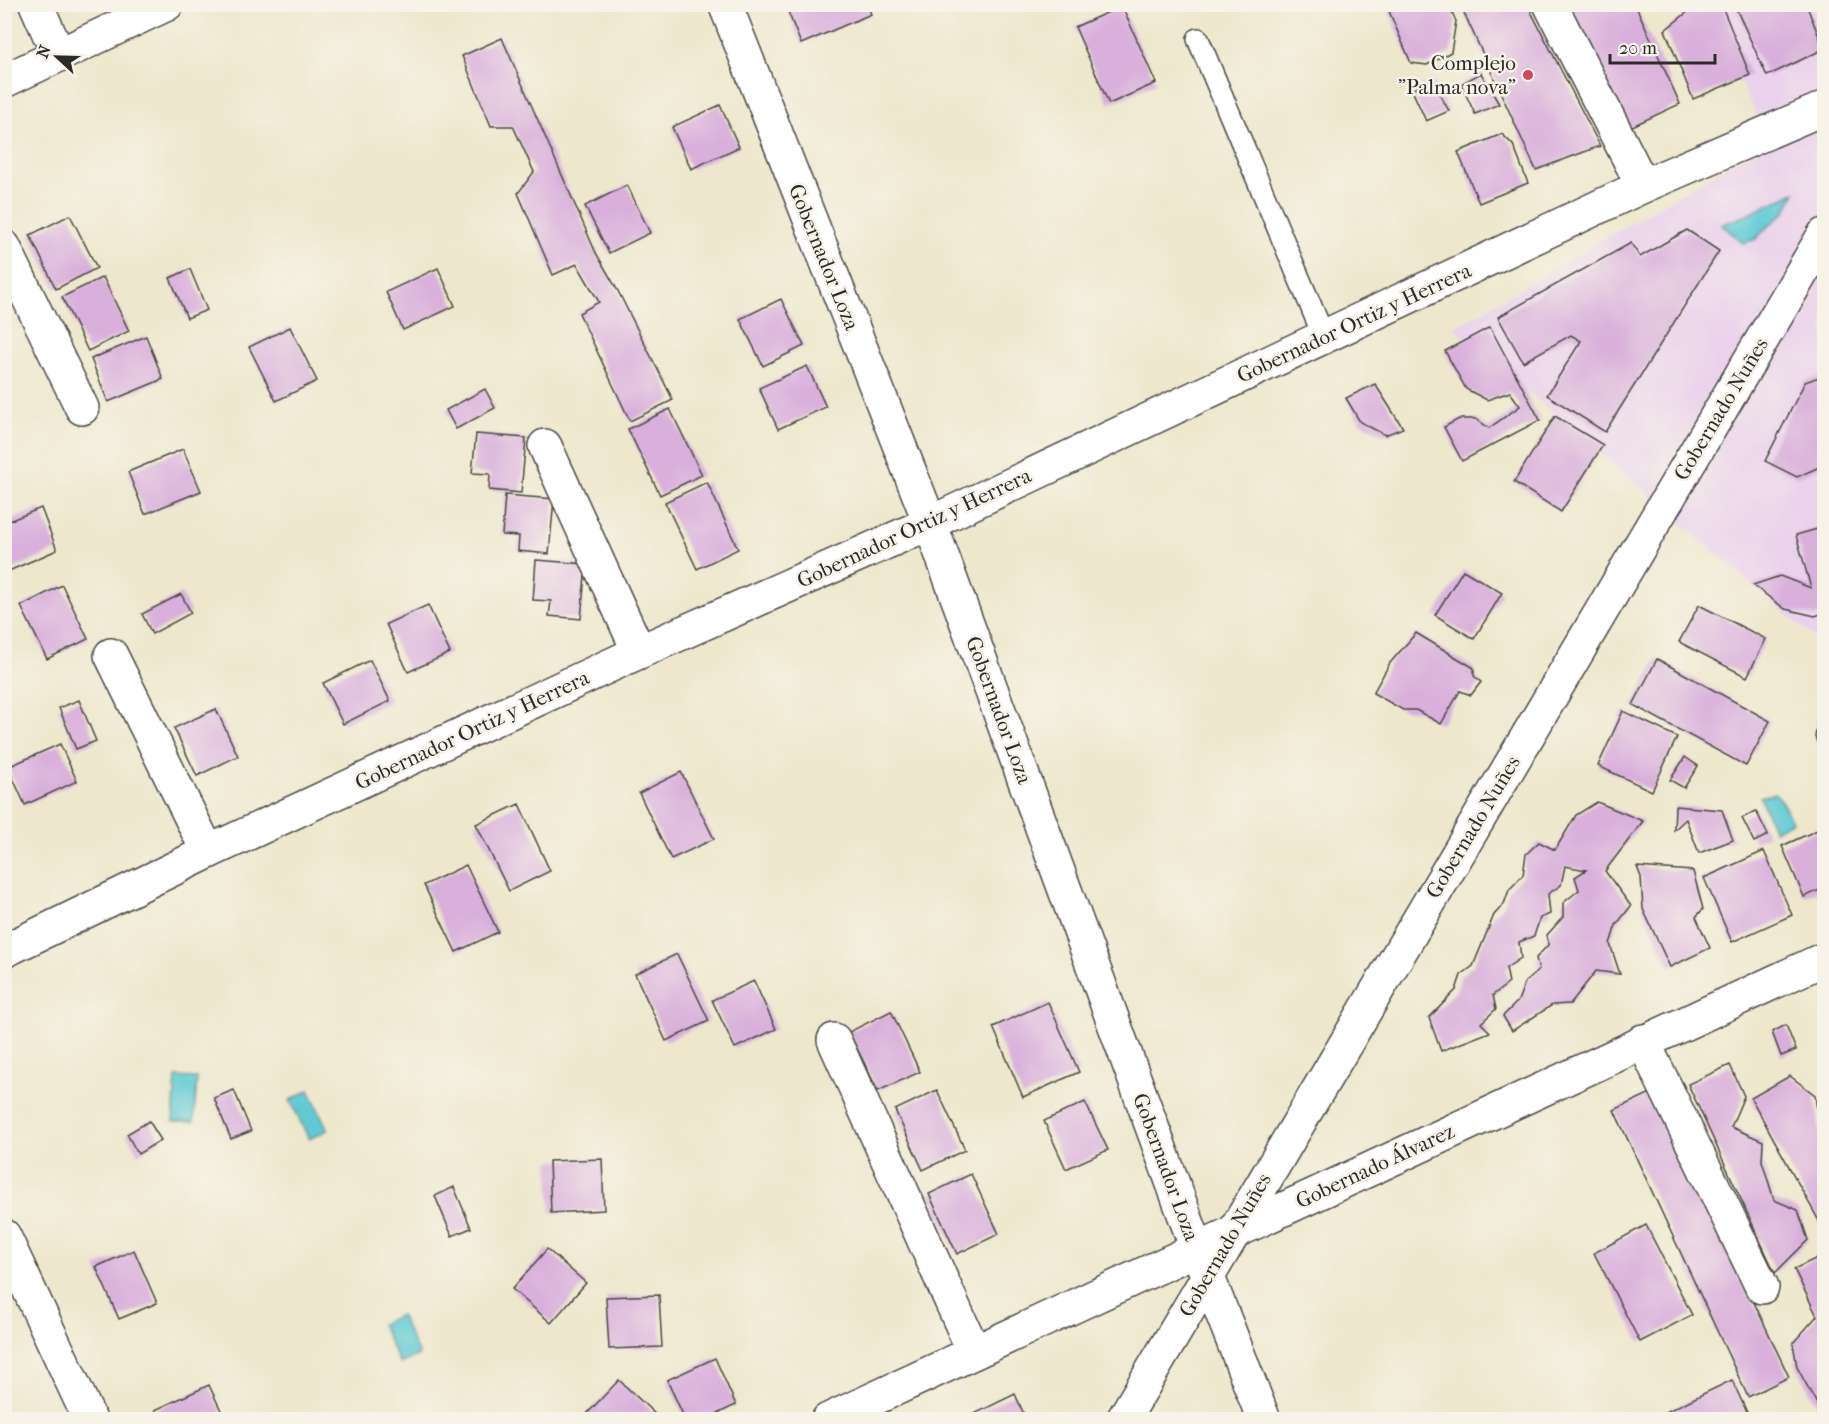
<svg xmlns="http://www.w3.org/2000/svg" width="1829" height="1424" font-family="'IM FELL French Canon',serif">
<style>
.built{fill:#ead1ec}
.water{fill:#5ecad4;stroke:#447a80;stroke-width:1.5}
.building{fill:#d9b0db}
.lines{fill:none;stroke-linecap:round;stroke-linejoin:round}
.lane-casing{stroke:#484743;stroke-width:24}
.street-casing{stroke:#484743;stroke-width:36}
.lane{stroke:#fff;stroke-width:21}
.street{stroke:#fff;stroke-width:33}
.poi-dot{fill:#d1495b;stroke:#f7f3e8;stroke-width:2}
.labels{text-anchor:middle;stroke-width:5;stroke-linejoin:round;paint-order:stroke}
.poi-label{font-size:21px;fill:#2b2b2b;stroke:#f7f3e8;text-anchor:end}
.street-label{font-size:21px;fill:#2b2b2b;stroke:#f7f3e8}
</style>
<rect width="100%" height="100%" fill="#f7f3e8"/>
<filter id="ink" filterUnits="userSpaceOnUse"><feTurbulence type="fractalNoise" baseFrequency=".0167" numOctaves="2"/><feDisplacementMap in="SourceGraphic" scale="12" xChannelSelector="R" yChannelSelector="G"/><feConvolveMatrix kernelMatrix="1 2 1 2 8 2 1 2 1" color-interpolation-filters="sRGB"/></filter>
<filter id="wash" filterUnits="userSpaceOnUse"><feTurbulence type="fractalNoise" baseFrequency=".008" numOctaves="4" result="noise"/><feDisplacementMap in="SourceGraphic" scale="24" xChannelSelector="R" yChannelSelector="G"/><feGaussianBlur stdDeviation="1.35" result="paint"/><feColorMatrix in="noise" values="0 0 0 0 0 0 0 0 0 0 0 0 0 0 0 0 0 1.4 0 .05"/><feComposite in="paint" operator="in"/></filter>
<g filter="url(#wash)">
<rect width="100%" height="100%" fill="#eee7cd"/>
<polygon class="built" points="1703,5 1824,5 1824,646 1454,328 1769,141"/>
<g class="water">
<polygon points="1795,192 1786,211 1766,228 1756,239 1743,243 1721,224 1745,216"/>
<polygon points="1775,793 1783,804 1792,822 1774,831 1760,797"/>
<polygon points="176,1077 197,1078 194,1122 173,1121"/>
<polygon points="309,1090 328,1130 309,1139 290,1100"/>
<polygon points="400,1315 419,1355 400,1364 381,1324"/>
</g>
<g id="blocks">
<g class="building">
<polygon points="785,4 867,4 871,14 801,44"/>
<polygon points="1386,4 1448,4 1456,21 1451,52 1427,65 1411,63"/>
<polygon points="1460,4 1527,4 1600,146 1536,170"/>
<polygon points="1563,4 1635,4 1680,104 1628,128"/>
<polygon points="1698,4 1721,4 1750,75 1693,99 1665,30"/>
<polygon points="1734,4 1806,4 1824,49 1767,76"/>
<polygon points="1122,6 1156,83 1109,104 1075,27"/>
<polygon points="502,38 596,253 618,291 673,400 630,421 579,313 599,302 577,264 553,275 518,193 534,172 513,126 491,126 462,56"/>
<polygon points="1481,73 1499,104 1475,114 1461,84"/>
<polygon points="1432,80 1449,111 1426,121 1412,90"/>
<polygon points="720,105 739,147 691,169 672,127"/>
<polygon points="1502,134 1513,145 1528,183 1479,203 1458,152"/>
<polygon points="627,185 650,233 609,253 585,206"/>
<polygon points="70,215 97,268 56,289 30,235"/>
<polygon points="1687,230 1719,251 1605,432 1547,395 1581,341 1571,335 1523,362 1498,317 1631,243 1640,257"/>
<polygon points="438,268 455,306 403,330 386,292"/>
<polygon points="190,269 207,310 187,318 170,278"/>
<polygon points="103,277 129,331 88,351 62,297"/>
<polygon points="781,299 804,346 763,366 740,319"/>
<polygon points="290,327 317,381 276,401 249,347"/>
<polygon points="1490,327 1540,420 1462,461 1444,427 1459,419 1476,419 1489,428 1520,406 1510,392 1487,400 1466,389 1445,351"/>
<polygon points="146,336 163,379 108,402 91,359"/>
<polygon points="807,366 826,407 778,429 759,388"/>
<polygon points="1824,375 1824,465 1797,477 1765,461 1805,382"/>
<polygon points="1375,384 1403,428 1385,435 1360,422 1346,398"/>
<polygon points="485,389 495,408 456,429 446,410"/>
<polygon points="670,409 702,475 660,495 628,429"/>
<polygon points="1555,416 1603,445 1561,512 1514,482"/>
<polygon points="476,434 526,438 521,493 489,490 490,474 472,473"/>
<polygon points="183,449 201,491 145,514 128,472"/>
<polygon points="707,482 738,549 697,569 665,502"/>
<polygon points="505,495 554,499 549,554 518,551 519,536 502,535"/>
<polygon points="41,508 57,550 4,573 4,523"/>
<polygon points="1824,527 1824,613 1815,616 1785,609 1753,585 1780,576 1811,588 1796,535"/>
<polygon points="536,560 586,564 581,619 549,616 551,601 533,600"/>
<polygon points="1463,570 1502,593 1474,639 1435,615"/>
<polygon points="62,585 88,639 47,659 21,606"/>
<polygon points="181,594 191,613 152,634 142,614"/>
<polygon points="428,605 450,653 408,672 386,624"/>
<polygon points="1699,605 1766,639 1747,677 1679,642"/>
<polygon points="1416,633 1474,668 1474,676 1481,682 1471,695 1460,691 1441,724 1416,710 1403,710 1373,693 1390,663"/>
<polygon points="1657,659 1770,721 1746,766 1633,705"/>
<polygon points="370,660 390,701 343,724 323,683"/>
<polygon points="1823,693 1824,693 1824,758 1815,737"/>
<polygon points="79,700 96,741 76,749 59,708"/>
<polygon points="216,709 238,756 197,776 174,728"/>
<polygon points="1623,711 1677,737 1652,791 1598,766"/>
<polygon points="60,744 77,781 25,805 8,767"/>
<polygon points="1685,757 1698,766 1684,788 1670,780"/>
<polygon points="681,772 714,839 671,859 639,793"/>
<polygon points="1597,802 1643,821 1605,871 1631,906 1616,925 1610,944 1620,974 1596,971 1570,1004 1552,1005 1512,1031 1503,1016 1518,1001 1525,982 1539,970 1536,958 1548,945 1547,935 1563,917 1563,903 1579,890 1575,877 1586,870 1565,866 1561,885 1548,894 1550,914 1540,918 1534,936 1519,942 1521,958 1506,968 1509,983 1493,995 1496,1009 1481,1023 1490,1032 1441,1051 1429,1018 1456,990 1461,975 1473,966 1494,915 1504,904 1509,890 1523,875 1526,854 1539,842 1555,850 1576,815"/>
<polygon points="519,804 550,871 509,891 476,824"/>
<polygon points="1675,806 1722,810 1733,840 1699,853 1686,819 1674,830"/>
<polygon points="1756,811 1768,835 1754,842 1742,818"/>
<polygon points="1824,827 1824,888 1804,897 1782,846"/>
<polygon points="1764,851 1792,915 1732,942 1704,878"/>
<polygon points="466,865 498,932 456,952 424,885"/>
<polygon points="1637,867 1693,871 1703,909 1696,917 1710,948 1670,967 1643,909 1641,877"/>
<polygon points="677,954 709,1021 666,1041 635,974"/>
<polygon points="754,981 776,1029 735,1048 712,1000"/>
<polygon points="1048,1002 1079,1072 1023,1097 993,1027"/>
<polygon points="891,1011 920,1072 878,1091 849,1032"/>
<polygon points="1786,1025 1796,1050 1781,1056 1772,1032"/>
<polygon points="1730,1065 1744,1096 1731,1127 1763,1141 1762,1161 1774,1200 1798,1210 1808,1240 1775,1273 1688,1084"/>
<polygon points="1790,1076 1815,1095 1820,1133 1824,1141 1824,1230 1751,1098"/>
<polygon points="234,1090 251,1131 231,1139 214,1098"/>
<polygon points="937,1090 965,1150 923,1170 895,1110"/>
<polygon points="1655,1091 1789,1377 1748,1397 1614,1110"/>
<polygon points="1085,1102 1108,1150 1066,1169 1044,1121"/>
<polygon points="149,1121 161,1140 138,1154 127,1134"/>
<polygon points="602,1159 604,1210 551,1213 549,1161"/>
<polygon points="971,1174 999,1234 957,1254 929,1194"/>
<polygon points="454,1187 471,1228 452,1236 435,1196"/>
<polygon points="1646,1225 1692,1315 1640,1342 1594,1253"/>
<polygon points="547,1249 586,1283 551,1323 512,1289"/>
<polygon points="134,1250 157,1303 119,1319 96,1267"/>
<polygon points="1819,1257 1824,1269 1824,1417 1797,1367 1793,1343 1817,1316 1794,1269"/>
<polygon points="659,1295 662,1347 609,1349 606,1297"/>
<polygon points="715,1358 736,1405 706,1419 685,1419 667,1380"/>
<polygon points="619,1380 657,1416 653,1419 582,1419"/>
<polygon points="1732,1380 1750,1419 1661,1419 1659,1415"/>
<polygon points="209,1385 225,1419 160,1419 155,1410"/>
<polygon points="1015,1394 1026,1419 969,1419 968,1417"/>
</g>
</g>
</g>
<g filter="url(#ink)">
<use href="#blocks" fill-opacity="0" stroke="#484743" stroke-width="1.5"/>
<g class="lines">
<g class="lane-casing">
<polyline id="lane" points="1198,39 1324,337"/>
</g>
<g class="street-casing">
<g id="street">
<polyline points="36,4 58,54"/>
<polyline points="725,4 930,523 1197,1249 1264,1420"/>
<polyline points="1550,4 1643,186"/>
<polyline points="4,81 167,4"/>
<polyline points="4,247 82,408"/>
<polyline points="545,446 639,652"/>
<polyline points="111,655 208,852"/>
<polyline points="4,951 208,852 639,652 930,523 1643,186 1824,108"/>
<polyline points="834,1040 974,1352"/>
<polyline points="1643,1041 1762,1287"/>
<polyline points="4,1236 90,1420"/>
<polyline points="828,1420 1824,959"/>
<polyline points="1123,1420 1824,235"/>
</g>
</g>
<use href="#lane" class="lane"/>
<use href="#street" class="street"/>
</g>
</g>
<circle class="poi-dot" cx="1528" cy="75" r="6"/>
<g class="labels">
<g class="poi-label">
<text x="1516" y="70">Complejo<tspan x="1516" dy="24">"Palma nova"</tspan></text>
</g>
<g class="street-label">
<text transform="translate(824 257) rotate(68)" y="7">Gobernador Loza</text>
<text transform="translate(1354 323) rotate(-25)" y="7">Gobernador Ortiz y Herrera</text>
<text transform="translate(1721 409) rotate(-59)" y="7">Gobernado Nuñes</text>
<text transform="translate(914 528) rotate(-25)" y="7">Gobernador Ortiz y Herrera</text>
<text transform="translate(999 710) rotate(70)" y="7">Gobernador Loza</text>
<text transform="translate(472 730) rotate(-25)" y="7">Gobernador Ortiz y Herrera</text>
<text transform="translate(1473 827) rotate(-59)" y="7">Gobernado Nuñes</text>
<text transform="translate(1375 1166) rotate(-25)" y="7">Gobernado Álvarez</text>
<text transform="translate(1166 1167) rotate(70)" y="7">Gobernador Loza</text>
<text transform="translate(1225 1245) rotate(-60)" y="7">Gobernado Nuñes</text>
</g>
</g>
<rect width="1829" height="1424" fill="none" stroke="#f7f3e8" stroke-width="24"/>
<g transform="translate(57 57) rotate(292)" stroke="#f7f3e8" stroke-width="4.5" paint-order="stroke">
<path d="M0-4.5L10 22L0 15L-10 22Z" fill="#2b2b2b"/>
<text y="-9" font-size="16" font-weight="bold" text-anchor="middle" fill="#2b2b2b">N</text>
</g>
<path d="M1610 54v9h105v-9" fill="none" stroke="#2b2b2b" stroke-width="3"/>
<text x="1619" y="54" font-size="18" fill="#2b2b2b" stroke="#f7f3e8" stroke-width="4.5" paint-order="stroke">20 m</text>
</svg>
